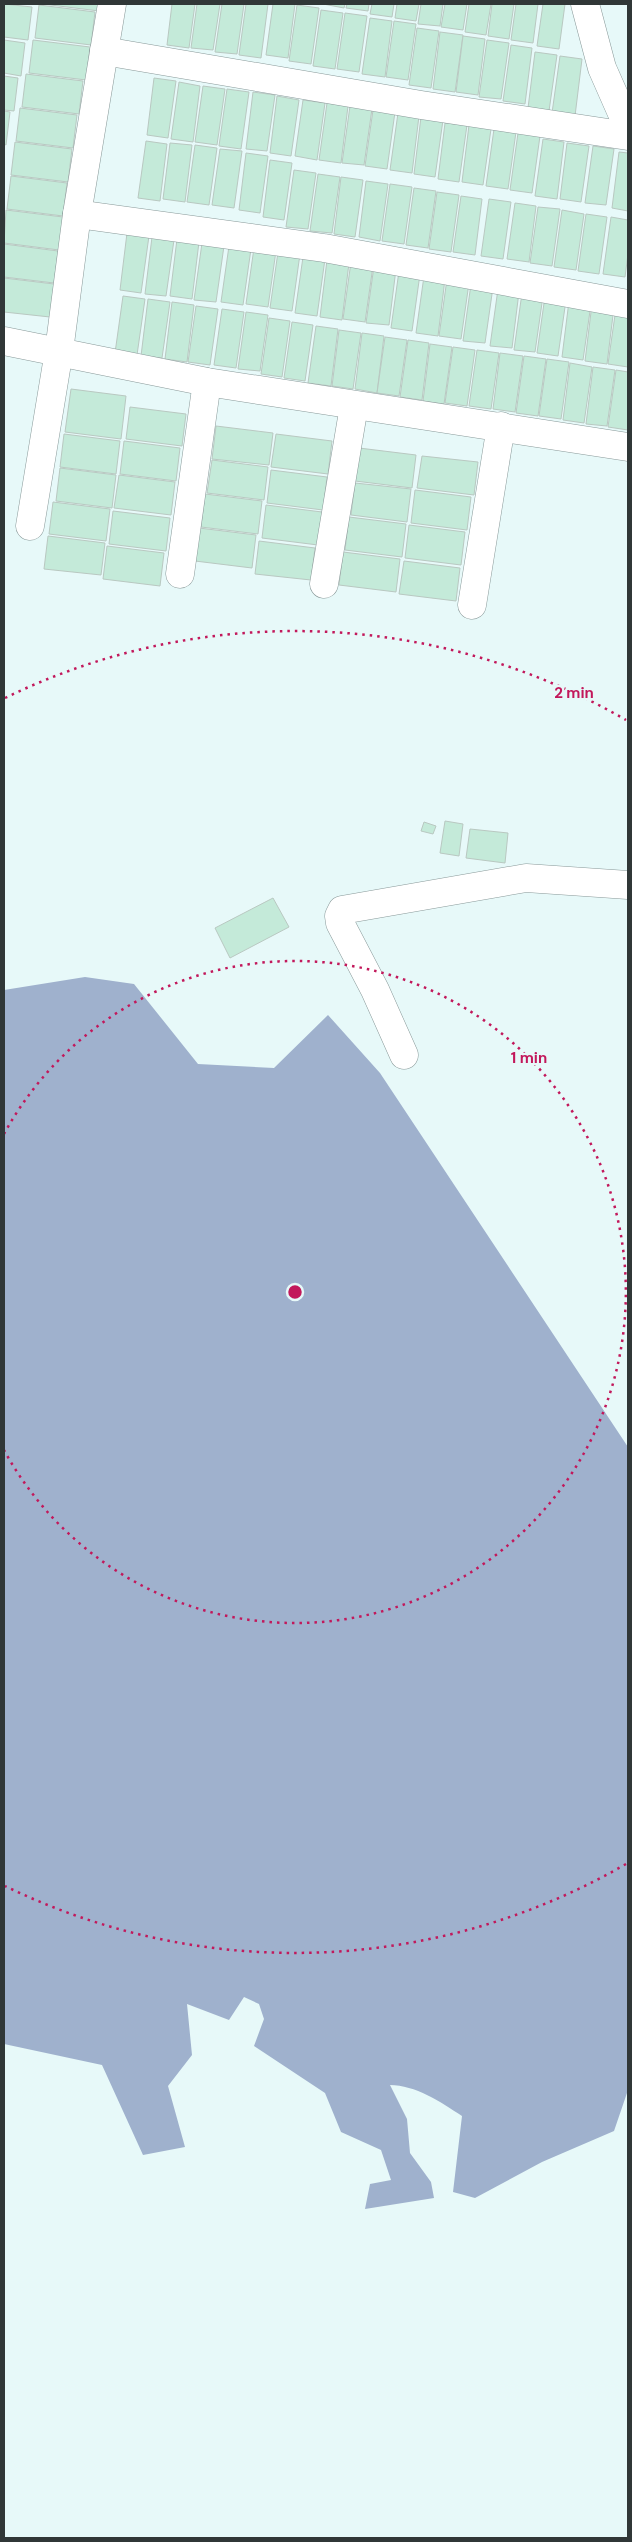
<svg xmlns="http://www.w3.org/2000/svg" width="632" height="2542" font-family="'DM Sans',sans-serif">
<style>
.water{fill:#9fb1cd}
.building{fill:#c4ead9;stroke:#b9c8c1}
.lines{fill:none;stroke-linecap:round;stroke-linejoin:round}
.street-casing{stroke:#899999;stroke-width:29}
.street{stroke:#fff;stroke-width:28}
.ring{fill:none;stroke:#c2185b;stroke-width:2.5;stroke-dasharray:2.5 5}
.centre{fill:#c2185b;stroke:#e7f9f9;stroke-width:2.5}
.ring-label{font-size:15px;text-anchor:middle;font-weight:bold;fill:#c2185b;stroke:#e7f9f9;stroke-width:4.5;stroke-linejoin:round;paint-order:stroke}
</style>
<rect width="100%" height="100%" fill="#e7f9f9"/>
<path class="water" d="M85 977 134 984 198 1064 274 1068 328 1015 380 1073 628 1447V2090L614 2131 542 2162 475 2198 453 2192 462 2116C441 2102 415 2085 390 2085L407 2119 410 2153 431 2182 434 2198 365 2209 370 2184 391 2180 381 2150 341 2132 325 2093 254 2046 264 2019 259 2004 244 1997 229 2020 187 2004 192 2055 168 2086 185 2147 143 2155 102 2065 4 2044V990Z"/>
<g class="building">
<polygon points="4,4 32,7 28,40 4,37"/>
<polygon points="43,4 100,4 99,11"/>
<polygon points="172,4 195,4 189,48 167,45"/>
<polygon points="197,4 220,4 213,50 191,48"/>
<polygon points="222,4 244,4 237,54 215,52"/>
<polygon points="246,4 268,4 261,58 239,55"/>
<polygon points="273,4 295,4 288,58 266,55"/>
<polygon points="323,4 345,4 344,8"/>
<polygon points="347,4 369,4 368,11 346,8"/>
<polygon points="372,4 394,4 392,17 370,14"/>
<polygon points="397,4 419,4 416,21 395,18"/>
<polygon points="421,4 443,4 440,26 418,24"/>
<polygon points="445,4 467,4 463,30 441,27"/>
<polygon points="469,4 491,4 486,35 465,32"/>
<polygon points="492,4 514,4 509,39 488,36"/>
<polygon points="516,4 538,4 533,43 511,40"/>
<polygon points="543,4 565,4 559,49 537,46"/>
<polygon points="39,5 95,12 91,45 35,38"/>
<polygon points="297,5 319,8 311,64 289,61"/>
<polygon points="321,10 343,13 335,69 313,66"/>
<polygon points="345,13 367,16 359,72 337,69"/>
<polygon points="370,18 392,21 385,77 362,74"/>
<polygon points="394,21 416,24 408,80 386,77"/>
<polygon points="417,28 439,31 431,88 409,85"/>
<polygon points="440,32 463,35 455,92 433,89"/>
<polygon points="463,36 485,39 478,95 456,92"/>
<polygon points="4,40 25,43 21,76 4,73"/>
<polygon points="33,40 90,47 86,80 29,73"/>
<polygon points="487,40 509,43 501,99 479,97"/>
<polygon points="511,45 532,48 525,104 503,101"/>
<polygon points="535,52 557,55 549,111 528,108"/>
<polygon points="560,56 582,59 575,116 552,113"/>
<polygon points="26,74 83,81 79,114 22,107"/>
<polygon points="4,76 18,78 14,111 4,110"/>
<polygon points="154,78 176,81 168,138 147,135"/>
<polygon points="179,82 200,86 193,142 171,139"/>
<polygon points="203,86 225,89 217,145 195,142"/>
<polygon points="227,89 249,92 241,149 219,146"/>
<polygon points="253,92 275,95 267,151 246,149"/>
<polygon points="277,96 299,100 291,156 270,153"/>
<polygon points="303,100 325,103 317,160 295,156"/>
<polygon points="327,103 348,106 341,163 319,160"/>
<polygon points="350,106 372,109 364,165 342,163"/>
<polygon points="20,108 77,115 73,148 16,141"/>
<polygon points="373,110 395,112 387,169 365,166"/>
<polygon points="4,111 10,112 6,145 4,144"/>
<polygon points="398,113 419,116 412,173 390,170"/>
<polygon points="421,117 443,120 435,177 414,174"/>
<polygon points="445,123 467,125 459,182 438,179"/>
<polygon points="469,125 491,129 483,185 462,182"/>
<polygon points="494,129 516,132 508,189 486,186"/>
<polygon points="518,133 540,136 532,193 510,190"/>
<polygon points="543,139 564,142 557,199 535,196"/>
<polygon points="146,141 167,144 160,201 138,198"/>
<polygon points="15,142 72,149 68,182 11,175"/>
<polygon points="170,143 192,145 185,202 163,199"/>
<polygon points="567,143 589,146 581,202 560,199"/>
<polygon points="195,145 217,148 209,205 187,202"/>
<polygon points="593,146 614,149 606,205 585,203"/>
<polygon points="220,149 242,151 234,208 212,205"/>
<polygon points="619,152 628,153 628,211 612,208"/>
<polygon points="246,153 268,156 260,213 239,210"/>
<polygon points="270,160 292,163 284,220 263,217"/>
<polygon points="294,170 316,173 308,229 286,227"/>
<polygon points="318,174 340,177 332,233 310,231"/>
<polygon points="11,176 67,183 63,216 7,209"/>
<polygon points="341,177 363,180 355,237 334,234"/>
<polygon points="366,181 388,184 380,241 359,237"/>
<polygon points="390,184 412,187 404,244 382,241"/>
<polygon points="414,188 436,191 428,248 406,245"/>
<polygon points="437,192 459,195 451,252 429,249"/>
<polygon points="461,196 482,199 475,255 453,252"/>
<polygon points="489,199 511,202 503,259 481,256"/>
<polygon points="515,203 536,206 529,262 507,259"/>
<polygon points="538,207 560,209 552,266 530,263"/>
<polygon points="6,210 63,217 59,250 4,243"/>
<polygon points="562,210 584,214 576,270 554,267"/>
<polygon points="586,214 607,217 599,274 578,271"/>
<polygon points="611,217 628,220 628,254 625,277 603,274"/>
<polygon points="127,233 149,236 141,293 120,290"/>
<polygon points="152,237 174,240 166,296 145,294"/>
<polygon points="177,239 199,242 192,299 170,296"/>
<polygon points="202,243 224,246 216,302 194,300"/>
<polygon points="4,244 58,251 54,283 4,277"/>
<polygon points="229,246 251,249 243,305 221,302"/>
<polygon points="254,248 276,251 268,307 246,304"/>
<polygon points="278,252 300,254 292,311 270,308"/>
<polygon points="303,257 325,259 317,316 295,313"/>
<polygon points="327,260 349,263 342,320 320,317"/>
<polygon points="351,262 373,266 365,322 343,319"/>
<polygon points="374,266 396,269 389,325 366,323"/>
<polygon points="399,271 420,274 412,331 391,328"/>
<polygon points="424,276 445,279 438,336 416,333"/>
<polygon points="4,278 54,284 50,317 4,312"/>
<polygon points="447,279 469,283 461,339 439,336"/>
<polygon points="471,284 493,287 485,343 463,341"/>
<polygon points="498,289 519,292 512,348 490,346"/>
<polygon points="522,293 543,296 535,352 514,350"/>
<polygon points="123,296 145,299 137,355 115,353"/>
<polygon points="545,296 566,300 558,356 537,353"/>
<polygon points="148,299 170,302 162,358 141,356"/>
<polygon points="569,301 591,304 583,360 562,357"/>
<polygon points="172,302 194,305 187,362 165,359"/>
<polygon points="592,304 614,307 607,364 585,361"/>
<polygon points="196,306 218,309 210,365 188,362"/>
<polygon points="616,308 628,309 628,367 608,364"/>
<polygon points="222,309 244,312 236,368 214,365"/>
<polygon points="246,312 268,315 260,371 238,369"/>
<polygon points="269,318 290,321 282,377 261,374"/>
<polygon points="292,322 313,325 305,381 284,378"/>
<polygon points="316,326 338,329 331,386 308,383"/>
<polygon points="339,330 361,333 353,389 332,386"/>
<polygon points="362,333 384,336 377,393 355,389"/>
<polygon points="385,337 407,340 399,396 377,393"/>
<polygon points="408,340 429,343 422,400 400,397"/>
<polygon points="430,344 452,347 444,404 423,401"/>
<polygon points="453,347 475,350 467,406 445,403"/>
<polygon points="477,350 499,353 491,409 469,406"/>
<polygon points="500,353 523,356 515,412 493,409"/>
<polygon points="524,356 546,359 538,416 516,413"/>
<polygon points="547,359 569,362 561,419 539,416"/>
<polygon points="570,363 592,367 584,423 563,420"/>
<polygon points="593,367 615,370 607,426 586,424"/>
<polygon points="616,370 628,372 628,430 608,427"/>
<polygon points="71,389 126,396 121,439 65,432"/>
<polygon points="130,407 186,414 182,446 126,439"/>
<polygon points="216,426 273,433 269,465 212,459"/>
<polygon points="64,434 120,441 116,474 60,467"/>
<polygon points="276,434 332,441 328,474 271,467"/>
<polygon points="124,441 180,448 176,481 120,474"/>
<polygon points="359,448 416,455 412,488 355,481"/>
<polygon points="422,456 478,462 474,495 417,488"/>
<polygon points="212,460 268,467 264,500 207,493"/>
<polygon points="60,468 116,475 112,508 56,501"/>
<polygon points="271,470 327,477 323,510 267,503"/>
<polygon points="119,475 175,482 171,515 114,508"/>
<polygon points="355,483 411,489 407,522 351,515"/>
<polygon points="415,490 471,497 467,530 411,523"/>
<polygon points="205,494 262,501 258,534 201,527"/>
<polygon points="53,502 110,509 106,541 49,534"/>
<polygon points="266,505 322,512 318,545 262,538"/>
<polygon points="113,511 170,518 166,551 109,544"/>
<polygon points="349,517 406,524 402,557 345,550"/>
<polygon points="409,525 465,532 461,565 405,558"/>
<polygon points="199,528 256,535 252,568 195,561"/>
<polygon points="48,536 105,543 101,575 44,569"/>
<polygon points="259,541 315,548 311,580 255,574"/>
<polygon points="107,546 164,553 160,586 103,579"/>
<polygon points="343,552 400,559 396,592 339,585"/>
<polygon points="404,561 460,568 456,601 399,594"/>
<polygon points="445,821 463,824 459,856 440,853"/>
<polygon points="424,822 436,826 433,834 421,831"/>
<polygon points="470,829 508,833 505,863 466,858"/>
<polygon points="273,898 289,927 230,958 215,928"/>
</g>
<g class="lines">
<g class="street-casing">
<g id="street">
<polyline points="585,4 602,68 628,127"/>
<polyline points="104,51 421,105 628,136"/>
<polyline points="77,214 324,248 628,304"/>
<polyline points="4,341 207,382 628,447"/>
<polyline points="30,526 59,351 77,214 112,4"/>
<polyline points="180,574 207,382"/>
<polyline points="324,584 354,406"/>
<polyline points="472,605 501,426"/>
<polyline points="404,1055 375,990 340,923 339,916 342,910 526,878 628,885"/>
</g>
</g>
<use href="#street" class="street"/>
</g>
<g class="ring">
<path d="M4 1134A331 331 0 1 1 4 1450"/>
<path d="M626 1864A661 661 0 0 1 5 1886M5 698A661 661 0 0 1 626 720"/>
</g>
<circle cx="295" cy="1292" r="8" class="centre"/>
<g class="ring-label">
<text x="574" y="698">2 min</text>
<text x="529" y="1063">1 min</text>
</g>
<rect width="632" height="2542" fill="none" stroke="#303737" stroke-width="10"/>
</svg>
